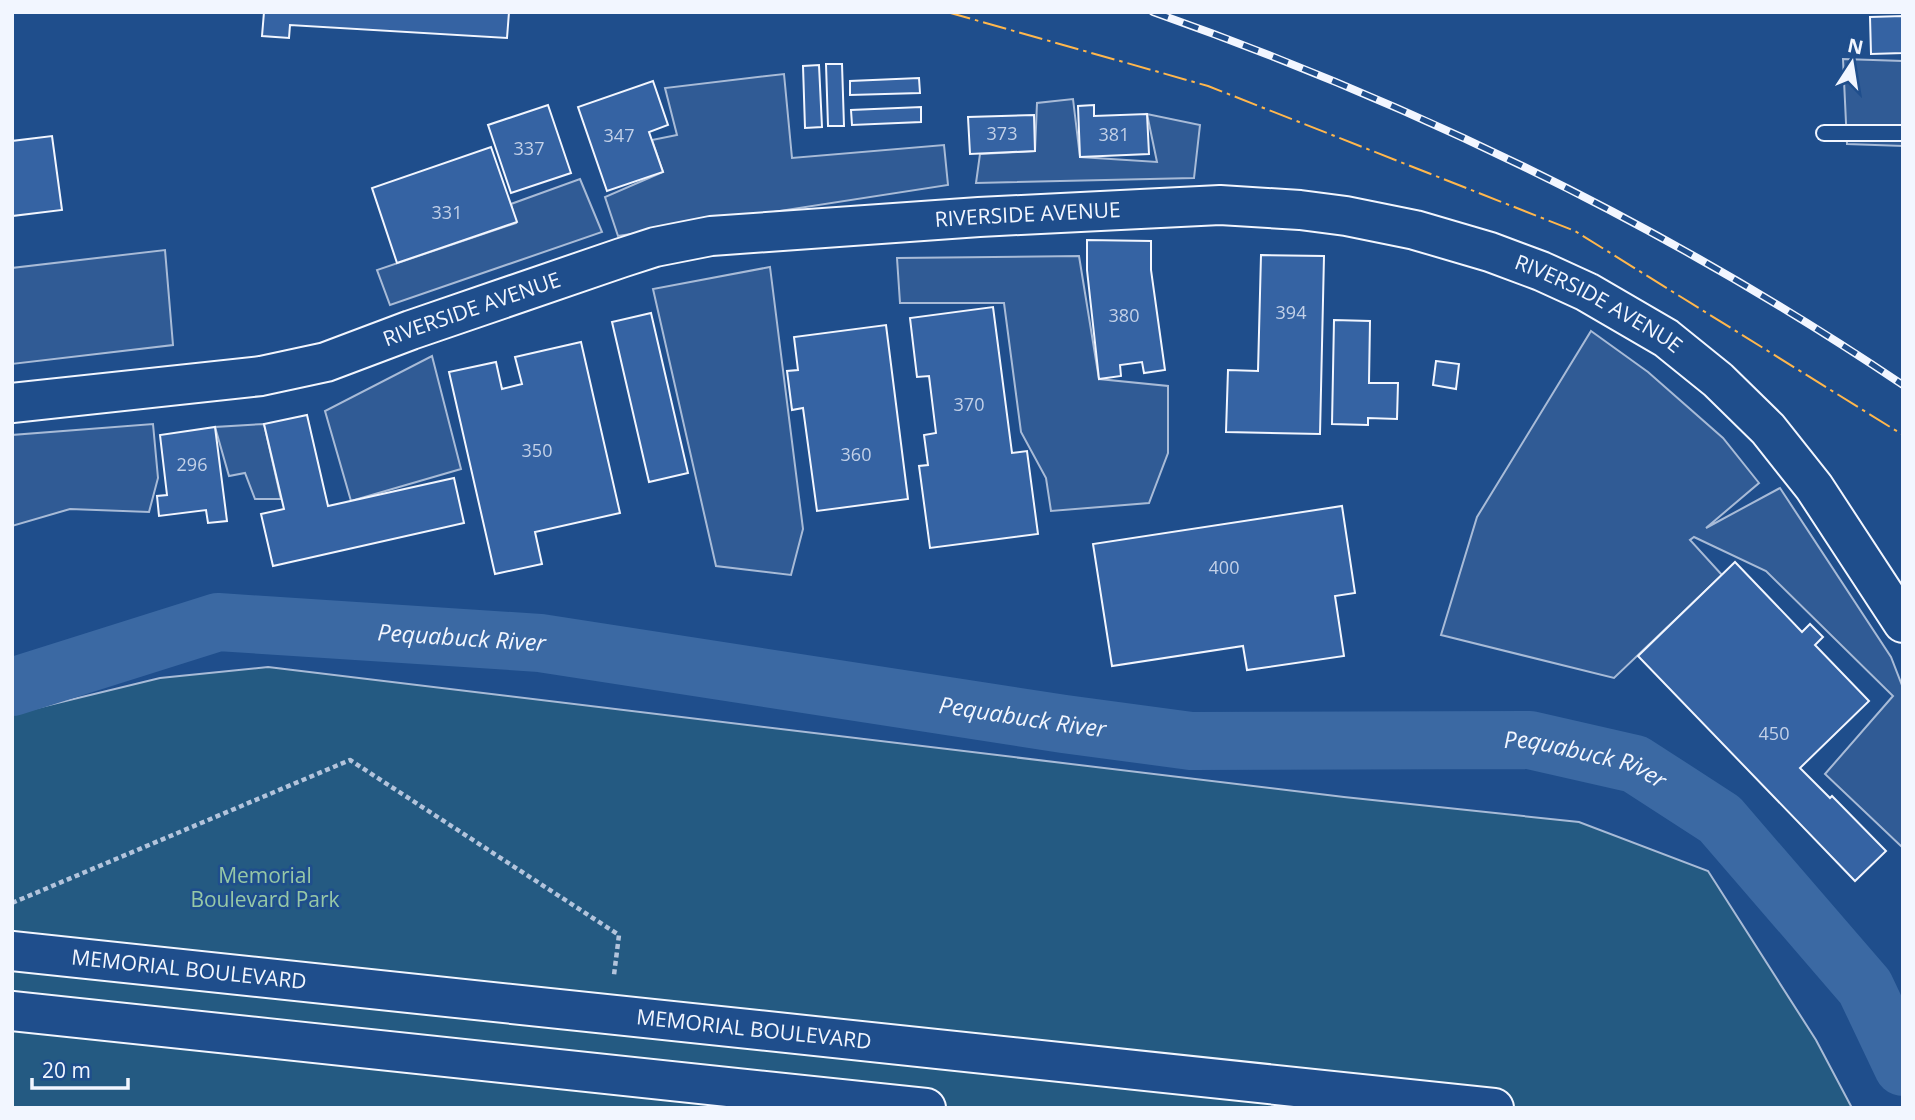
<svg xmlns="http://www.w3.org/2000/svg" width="1915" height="1120" font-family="'Open Sans',sans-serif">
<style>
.green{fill:#245a82;stroke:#a8bbd7;stroke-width:2}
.parking{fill:#305b95;stroke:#a8bbd7;stroke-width:2}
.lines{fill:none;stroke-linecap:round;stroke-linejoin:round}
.river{stroke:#3b69a3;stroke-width:58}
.building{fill:#3563a3;stroke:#f2f6ff;stroke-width:2}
.service-casing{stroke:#f2f6ff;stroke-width:18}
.secondary-casing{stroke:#f2f6ff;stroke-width:42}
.trunk-casing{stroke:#f2f6ff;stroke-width:42}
.path{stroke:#b3c4dc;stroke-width:4.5;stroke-dasharray:5 3.5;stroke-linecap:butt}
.service{stroke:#1f4e8c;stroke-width:14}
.secondary{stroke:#1f4e8c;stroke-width:38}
.trunk{stroke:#1f4e8c;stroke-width:38}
.rail-casing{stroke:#f2f6ff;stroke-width:8}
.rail{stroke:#1f4e8c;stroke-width:5;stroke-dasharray:16;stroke-linecap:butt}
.power{stroke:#ffb74d;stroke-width:2;stroke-dasharray:24 5 3.5 5;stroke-linecap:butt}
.labels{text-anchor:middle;stroke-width:5;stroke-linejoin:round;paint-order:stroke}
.number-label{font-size:18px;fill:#c3d1e8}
.street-label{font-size:21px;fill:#f2f6ff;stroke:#1f4e8c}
.park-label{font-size:21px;fill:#97c8a6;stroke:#1f4e8c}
.water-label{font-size:23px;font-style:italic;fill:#f2f6ff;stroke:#1f4e8c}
</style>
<rect width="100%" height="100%" fill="#1f4e8c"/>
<polygon class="green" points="268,667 1344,797 1579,822 1708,871 1816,1040 1852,1108 12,1108 12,714 160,678"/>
<g class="parking">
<polygon points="1843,59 1903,61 1903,146 1847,144"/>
<polygon points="784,74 792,158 944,145 948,185 618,236 605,197 663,172 652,140 677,135 665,88"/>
<polygon points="1073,99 1080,157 1157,162 1147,114 1200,125 1194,178 976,183 980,154 1035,151 1037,103"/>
<polygon points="580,179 602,232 390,305 377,270 516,223 511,204"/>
<polygon points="165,250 173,345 12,364 12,268"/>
<polygon points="1079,256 1099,379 1168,386 1168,453 1149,503 1051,511 1046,478 1021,432 1004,303 900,303 897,258"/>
<polygon points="770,267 803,529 791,575 716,566 653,289"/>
<polygon points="1591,331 1648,372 1723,438 1759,483 1706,528 1780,488 1891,657 1903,688 1903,848 1825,774 1893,696 1766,571 1694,537 1690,540 1722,575 1614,678 1441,635 1477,517"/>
<polygon points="432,356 461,469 351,501 325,411"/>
<polygon points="153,424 158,478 149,512 70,509 12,526 12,435"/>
<polygon points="264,424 281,499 255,499 245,473 229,476 215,427"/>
</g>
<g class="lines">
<path class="river" id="s1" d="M12 687 218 622 540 643 1064 724 1191 741 1530 740 1635 764 1720 819 1865 987 1903 1067"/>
</g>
<g class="building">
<polygon points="264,12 509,12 507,38 290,25 289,38 262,36"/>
<polygon points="1903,16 1903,53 1871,54 1870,17"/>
<polygon points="826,64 842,64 844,126 828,126"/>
<polygon points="819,65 822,127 805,128 803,66"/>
<polygon points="919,78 920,93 850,95 850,81"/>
<polygon points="653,81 668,125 649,132 663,172 607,191 578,107"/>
<polygon points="548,105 571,173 511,193 488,125"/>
<polygon points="1094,105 1094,116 1147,114 1149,154 1080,157 1078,106"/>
<polygon points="921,107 921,122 852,125 851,110"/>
<polygon points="1034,115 1035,151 970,154 968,117"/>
<polygon points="52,136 62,210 12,216 12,141"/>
<polygon points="491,147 517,222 397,263 372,188"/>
<polygon points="1087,240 1151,241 1151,270 1165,370 1144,373 1142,362 1120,365 1121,376 1099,379 1087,270"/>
<polygon points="1261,255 1324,256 1320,434 1226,432 1228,370 1258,371"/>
<polygon points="993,307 1012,453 1027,451 1038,534 930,548 919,466 928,465 924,435 936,433 929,376 917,377 910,318"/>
<polygon points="651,313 688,473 649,482 612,322"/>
<polygon points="1334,320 1370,321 1369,383 1398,383 1397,419 1368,418 1368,425 1332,424"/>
<polygon points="886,325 908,499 817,511 803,408 792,410 787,371 798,370 794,337"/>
<polygon points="581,342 620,513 535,532 542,564 495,574 449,372 496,362 502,389 522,384 515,357"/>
<polygon points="1436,361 1459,364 1456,389 1433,385"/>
<polygon points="307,415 328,506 454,478 464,523 273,566 261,514 284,509 264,424"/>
<polygon points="215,427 227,521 208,523 206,510 159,516 157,496 167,495 160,435"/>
<polygon points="1342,506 1355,593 1335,596 1344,656 1247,670 1243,646 1112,666 1093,544"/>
<polygon points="1735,562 1802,632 1810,624 1823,637 1815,645 1869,701 1800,768 1830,798 1832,796 1886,851 1855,881 1638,656"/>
</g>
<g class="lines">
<g class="service-casing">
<polyline id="service" points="1824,133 1903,133"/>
</g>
<g class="secondary-casing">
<g id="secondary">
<path id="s2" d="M12 951 1494 1108"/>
<polyline points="12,1011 926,1108"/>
</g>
</g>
<g class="trunk-casing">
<g id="trunk">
<path id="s3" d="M12 403 261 376 326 362 411 330 621 258 655 247 711 236 979 217 1220 205 1300 210 1346 216 1415 230 1490 252 1541 271 1587 292 1666 338 1718 380 1768 429 1814 487 1903 623"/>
</g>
</g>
<polyline class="path" points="12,903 350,760 619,935 614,975"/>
<use href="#service" class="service"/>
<use href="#secondary" class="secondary"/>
<use href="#trunk" class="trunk"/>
<g class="rail-casing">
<path id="rail" d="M1153 12C1417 105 1670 228 1903 385"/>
</g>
<use href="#rail" class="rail"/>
<polyline class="power" points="947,12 1208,86 1575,231 1903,435"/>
</g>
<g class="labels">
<g class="number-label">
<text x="1002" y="140">373</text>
<text x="1114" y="141">381</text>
<text x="619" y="142">347</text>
<text x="529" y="155">337</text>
<text x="447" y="219">331</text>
<text x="1291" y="319">394</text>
<text x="1124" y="322">380</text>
<text x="969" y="411">370</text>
<text x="537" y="457">350</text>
<text x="856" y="461">360</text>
<text x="192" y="471">296</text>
<text x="1224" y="574">400</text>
<text x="1774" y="740">450</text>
</g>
<g class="street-label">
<text dy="7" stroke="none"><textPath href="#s3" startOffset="1040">RIVERSIDE AVENUE</textPath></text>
<text dy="7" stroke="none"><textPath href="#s3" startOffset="1628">RIVERSIDE AVENUE</textPath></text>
<text dy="7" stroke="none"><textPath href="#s3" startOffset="472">RIVERSIDE AVENUE</textPath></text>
<text dy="7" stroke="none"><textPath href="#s2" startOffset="178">MEMORIAL BOULEVARD</textPath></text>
<text dy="7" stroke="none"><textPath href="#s2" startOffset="746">MEMORIAL BOULEVARD</textPath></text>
</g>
<g class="park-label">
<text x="265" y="883">Memorial<tspan x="265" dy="24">Boulevard Park</tspan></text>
</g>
<g class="water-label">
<text dy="8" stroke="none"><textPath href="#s1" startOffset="460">Pequabuck River</textPath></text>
<text dy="8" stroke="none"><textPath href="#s1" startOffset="1027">Pequabuck River</textPath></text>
<text dy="8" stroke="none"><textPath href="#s1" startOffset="1594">Pequabuck River</textPath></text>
</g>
</g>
<rect width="1915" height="1120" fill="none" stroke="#f2f6ff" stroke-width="28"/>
<g transform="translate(1852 63) rotate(12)" stroke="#1f4e8c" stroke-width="5" paint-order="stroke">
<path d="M0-5L12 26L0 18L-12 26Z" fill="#f2f6ff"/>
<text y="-10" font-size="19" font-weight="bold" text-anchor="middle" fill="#f2f6ff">N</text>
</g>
<path d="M32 1078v10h96v-10" fill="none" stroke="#f2f6ff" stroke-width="3.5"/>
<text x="42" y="1078" font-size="21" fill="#f2f6ff" stroke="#1f4e8c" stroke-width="5" paint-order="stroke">20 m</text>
</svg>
